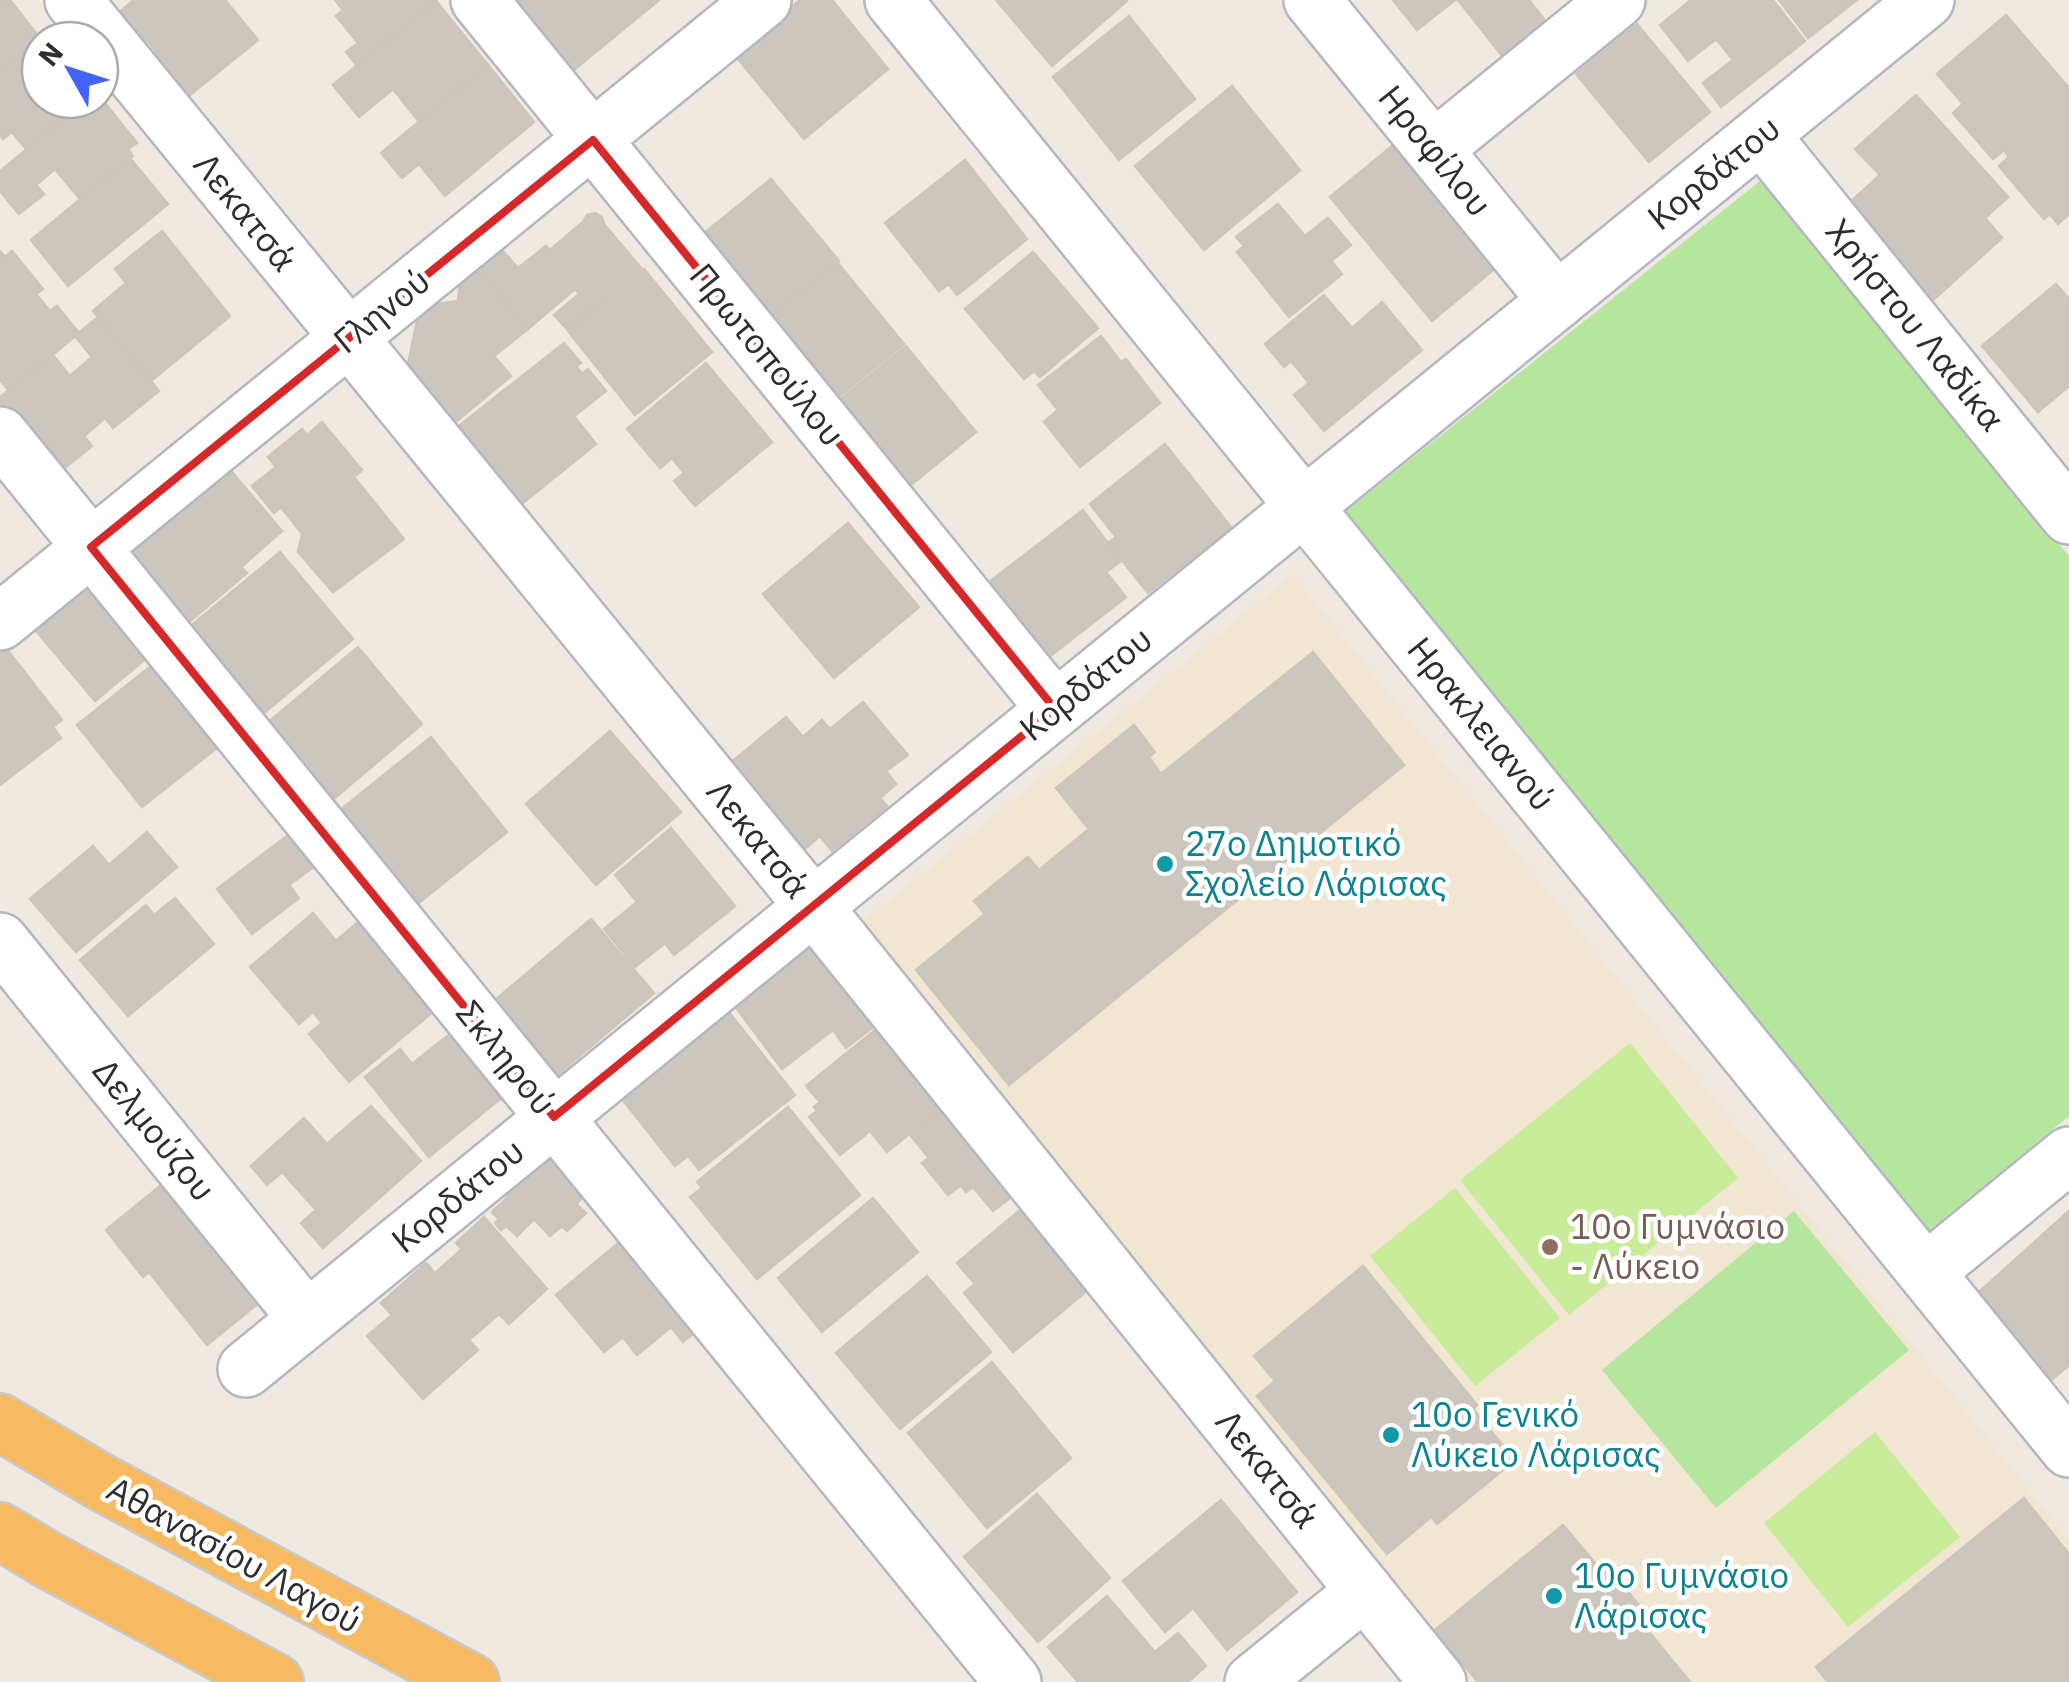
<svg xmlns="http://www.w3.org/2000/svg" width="2069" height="1682" font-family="'IBM Plex Sans',sans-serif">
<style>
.education{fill:#f0e6d1}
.green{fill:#b6e59e}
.pitch{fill:#c9ec9a}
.building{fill:#cbc7bf;stroke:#cbc5ba;stroke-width:2.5}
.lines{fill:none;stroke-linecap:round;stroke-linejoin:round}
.minor-casing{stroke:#b4b7c1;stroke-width:60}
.trunk-casing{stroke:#c9c9c9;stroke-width:60}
.minor{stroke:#fff;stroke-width:55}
.trunk{stroke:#f8ba60;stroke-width:55}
.marked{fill:none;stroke:#d62828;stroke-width:8;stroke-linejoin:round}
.culture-dot{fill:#0f9aa8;stroke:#fff;stroke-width:4}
.education-dot{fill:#8d6e63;stroke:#fff;stroke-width:4}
.labels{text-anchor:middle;stroke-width:9;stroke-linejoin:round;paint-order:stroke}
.street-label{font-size:35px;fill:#2e2e2e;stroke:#fff}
.culture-label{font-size:35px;fill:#0d838f;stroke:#fff;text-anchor:start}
.education-label{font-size:35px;fill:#785e54;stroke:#fff;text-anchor:start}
</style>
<rect width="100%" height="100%" fill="#efe9e1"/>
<polygon class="education" points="1293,575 2069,1540 2069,1682 1453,1682 849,933"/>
<g class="green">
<polygon points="1760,181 2069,556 2069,1116 1919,1239 1331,523"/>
<polygon points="1794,1211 1909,1350 1716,1508 1602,1370"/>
</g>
<g class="pitch">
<polygon points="1630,1043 1738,1178 1569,1315 1460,1180"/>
<polygon points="1455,1188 1560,1318 1475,1386 1370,1256"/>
<polygon points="1875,1432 1960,1537 1848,1627 1764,1523"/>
</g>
<g class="building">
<polygon points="0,0 10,0 40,38 0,71"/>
<polygon points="134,0 225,0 258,40 175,107 142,66 157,53 148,41 132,54 106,23"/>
<polygon points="335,0 436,0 436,1 357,66 346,52 358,43 336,16 343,10"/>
<polygon points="515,0 659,0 564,78 507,7"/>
<polygon points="800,0 832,0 888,69 804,139 734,54"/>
<polygon points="996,0 1126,0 1127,1 1052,66"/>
<polygon points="1393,0 1455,0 1417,30"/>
<polygon points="1458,0 1529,0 1551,28 1507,62"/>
<polygon points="1691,0 1773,0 1805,41 1721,107 1703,83 1733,60 1716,39 1688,61 1660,25"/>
<polygon points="1779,0 1857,0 1808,38"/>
<polygon points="436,1 488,65 419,122 393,89 359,117 333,85"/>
<polygon points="2006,15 2069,88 2069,214 2058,224 2050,214 2044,219 1999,166 2009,157 2004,150 1993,159 1953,113 1963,104 1937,74"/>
<polygon points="1129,16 1195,99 1119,160 1053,77"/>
<polygon points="1637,24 1710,112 1649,162 1576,74"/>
<polygon points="40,38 42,40 40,40 40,100 87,100 26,149 12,132 3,139 0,135 0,71"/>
<polygon points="488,65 534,122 445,196 419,164 402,178 381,153"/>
<polygon points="1232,86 1300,170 1204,250 1135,166"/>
<polygon points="1916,95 2008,197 1985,218 2002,238 1932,301 1847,205 1880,175 1855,149"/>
<polygon points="100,97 137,143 128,149 133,156 80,199 55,169 36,185 44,194 19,214 0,191 0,171 87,100 100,100"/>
<polygon points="1403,137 1505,260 1432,321 1330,197"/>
<polygon points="130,158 168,204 68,286 31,240"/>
<polygon points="965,160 1027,239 957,295 949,284 939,291 885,223"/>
<polygon points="771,179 839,261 765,321 697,239"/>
<polygon points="1278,204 1305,236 1328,218 1351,245 1331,261 1342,274 1289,317 1237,252 1244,246 1236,237"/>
<polygon points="595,213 602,217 604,224 641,268 567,329 554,315 579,294 575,289 528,329 479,269 502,250 518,268 546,246 550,250 583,222 587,215"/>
<polygon points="162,231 230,316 151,381 93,311 126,283 115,269"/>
<polygon points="0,251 5,257 12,251 43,289 36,294 50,311 57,306 79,333 9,391 0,380"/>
<polygon points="1033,252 1098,328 1040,377 1034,371 1024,379 965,309"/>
<polygon points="473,262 528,329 494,356 511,376 447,429 428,406 425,382 405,379 420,306 458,301 461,273"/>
<polygon points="837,262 904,344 831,403 765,321"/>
<polygon points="644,269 712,352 635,415 568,331"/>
<polygon points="2056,284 2069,299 2069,386 2038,412 1982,346"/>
<polygon points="1324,295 1352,328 1382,302 1422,350 1324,431 1294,395 1309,383 1291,361 1284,367 1265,344"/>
<polygon points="98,317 159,391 113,428 105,418 84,436 92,446 57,474 0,404 0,397 53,355 70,376 92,357 75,336"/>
<polygon points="1101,336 1121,362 1126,359 1160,403 1080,467 1044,422 1058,410 1038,385"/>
<polygon points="564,343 581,363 576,366 582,374 588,369 606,391 574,416 596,444 508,515 445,437"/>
<polygon points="906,346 976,432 896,497 827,410"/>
<polygon points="706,363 772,442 695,506 674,481 684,473 672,458 660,468 627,429"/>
<polygon points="322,422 362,470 354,477 404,539 333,592 298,552 302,534 281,507 274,513 252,486 276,467 268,457 302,429 307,435"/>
<polygon points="1165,444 1231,527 1148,593 1108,543 1116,537 1090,504"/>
<polygon points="232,472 282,531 241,567 247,573 182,628 123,557 212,480 217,486"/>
<polygon points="1083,510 1121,561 1106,572 1126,597 1031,671 972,595"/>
<polygon points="848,523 919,607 834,678 763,594"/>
<polygon points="280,552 353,639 259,717 186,630"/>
<polygon points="93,565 161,646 95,701 27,620"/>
<polygon points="2,643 62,720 53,727 61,738 0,785 0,645"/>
<polygon points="358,647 422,724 329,803 265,725"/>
<polygon points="1313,652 1404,765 1009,1085 916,970 985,914 974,901 1028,857 1039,870 1089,829 1056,788 1134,725 1155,752 1149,757 1161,774"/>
<polygon points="166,654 232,736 142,807 77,725"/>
<polygon points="863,702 908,755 886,771 896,784 880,798 887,806 832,851 820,836 793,859 716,775 786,717 803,737 822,720 830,729"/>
<polygon points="610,731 681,812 596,885 526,804"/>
<polygon points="431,737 507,832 415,906 339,811"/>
<polygon points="304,823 329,856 289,885 299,898 252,934 217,889"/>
<polygon points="671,828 735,906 674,955 665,943 635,967 604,929 637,902 615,875"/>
<polygon points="147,832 177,867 76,952 30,899 93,846 109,865"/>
<polygon points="175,898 214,944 128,1016 80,960 146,905 154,915"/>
<polygon points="372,910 447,1000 349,1082 309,1034 322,1023 313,1012 299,1024 250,967 313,913 336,941"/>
<polygon points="591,919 654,993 557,1075 494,1001"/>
<polygon points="820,923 890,1014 846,1048 833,1030 782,1069 734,1005 790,963 782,952"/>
<polygon points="720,1001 795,1095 699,1170 688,1156 675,1166 618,1094"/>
<polygon points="891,1017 956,1096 887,1152 870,1131 840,1155 809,1117 817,1111 814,1107 820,1102 806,1086"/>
<polygon points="466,1021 518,1084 429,1157 365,1077 400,1049 412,1064"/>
<polygon points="956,1098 1027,1185 993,1211 973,1187 966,1192 961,1185 948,1195 922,1163 929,1158 911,1136"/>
<polygon points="371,1106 421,1161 323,1248 301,1223 316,1210 282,1172 267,1185 251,1166 304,1118 327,1144"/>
<polygon points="788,1107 860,1195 757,1279 690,1197 702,1188 697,1182"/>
<polygon points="564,1148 585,1182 575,1192 581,1199 576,1204 586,1213 567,1231 562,1226 550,1236 534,1219 517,1236 506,1226 501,1230 495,1223 499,1219 492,1212 508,1197 502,1192 547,1155 552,1160"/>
<polygon points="181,1169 276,1289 207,1345 149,1272 143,1277 106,1230"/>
<polygon points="873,1198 918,1252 822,1332 778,1278"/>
<polygon points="1033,1199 1100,1280 1013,1352 964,1293 975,1284 957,1263"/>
<polygon points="2069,1211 2069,1365 2048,1383 2002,1332 2008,1325 1994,1308 1986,1308 1978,1298 1979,1292"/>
<polygon points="484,1217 547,1289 509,1324 499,1314 469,1340 478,1350 423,1399 367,1336 392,1315 381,1303 426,1263 435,1273 462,1249 456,1243"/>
<polygon points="628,1235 711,1319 683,1342 671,1327 637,1355 623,1337 604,1352 556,1295"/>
<polygon points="1363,1266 1477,1405 1473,1409 1515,1460 1437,1524 1431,1517 1387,1554 1257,1396 1275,1381 1254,1356"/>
<polygon points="927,1276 991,1352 900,1429 836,1353"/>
<polygon points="992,1362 1071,1458 987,1528 908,1433"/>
<polygon points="1037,1494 1110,1578 1038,1642 964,1557"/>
<polygon points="2024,1498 2069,1554 2069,1682 1828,1682 1816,1667"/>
<polygon points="1221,1500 1297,1592 1227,1650 1193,1608 1165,1632 1123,1581"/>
<polygon points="1563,1525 1602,1571 1607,1566 1652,1621 1645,1627 1690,1682 1478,1682 1435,1630"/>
<polygon points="1107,1596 1155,1652 1178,1633 1206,1666 1188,1682 1078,1682 1048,1647"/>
</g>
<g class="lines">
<g class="minor-casing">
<g id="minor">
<polyline points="73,0 814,907 1438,1682"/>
<polyline points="479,0 1055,709"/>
<polyline points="893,0 2069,1449"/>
<polyline points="1312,0 1557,301"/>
<polyline points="1761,135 2069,516"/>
<polyline points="1434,149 1617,0"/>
<polyline points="0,435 1013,1682"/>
<polyline points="0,622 763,0"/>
<polyline points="0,941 307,1319"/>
<polyline points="1926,1272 2069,1155"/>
<polyline points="246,1369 1926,0"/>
<polyline points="1253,1682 1365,1591"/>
</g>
</g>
<g class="trunk-casing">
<g id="trunk">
<polyline points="0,1422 99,1481 471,1682"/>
<polyline points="0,1531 48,1560 275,1682"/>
</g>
</g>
<use href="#minor" class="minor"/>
<use href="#trunk" class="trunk"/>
</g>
<path class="marked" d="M593 140 1055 709 554 1117 91 547Z"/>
<g class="culture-dot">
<circle cx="1165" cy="864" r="10"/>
<circle cx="1391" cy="1435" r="10"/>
<circle cx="1554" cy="1596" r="10"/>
</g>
<circle class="education-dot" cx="1550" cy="1247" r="10"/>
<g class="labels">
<g class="street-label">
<text transform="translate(1435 151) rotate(51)" y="12">Ηροφίλου</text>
<text transform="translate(1714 173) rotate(-39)" y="12">Κορδάτου</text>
<text transform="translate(245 212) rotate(51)" y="12">Λεκατσά</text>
<text transform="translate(382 311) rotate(-39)" y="12">Γληνού</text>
<text transform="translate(1915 325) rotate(51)" y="12">Χρήστου Λαδίκα</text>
<text transform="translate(767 355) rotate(51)" y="12">Πρωτοπούλου</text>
<text transform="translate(1086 684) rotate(-39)" y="12">Κορδάτου</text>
<text transform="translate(1481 724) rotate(51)" y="12">Ηρακλειανού</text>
<text transform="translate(758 839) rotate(51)" y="12">Λεκατσά</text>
<text transform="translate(506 1058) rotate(51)" y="12">Σκληρού</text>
<text transform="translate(154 1130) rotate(51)" y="12">Δελμούζου</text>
<text transform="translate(458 1196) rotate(-39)" y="12">Κορδάτου</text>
<text transform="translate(1267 1469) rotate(51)" y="12">Λεκατσά</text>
<text transform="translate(234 1555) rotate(29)" y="12">Αθανασίου Λαγού</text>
</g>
<g class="culture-label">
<text x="1185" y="856">27ο Δημοτικό<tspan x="1185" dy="40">Σχολείο Λάρισας</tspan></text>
<text x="1411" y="1427">10ο Γενικό<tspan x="1411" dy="40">Λύκειο Λάρισας</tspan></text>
<text x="1574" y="1588">10o Γυμνάσιο<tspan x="1574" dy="40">Λάρισας</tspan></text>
</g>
<g class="education-label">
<text x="1570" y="1239">10ο Γυμνάσιο<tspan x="1570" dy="40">- Λύκειο</tspan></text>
</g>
</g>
<g transform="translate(70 70) rotate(309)"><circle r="48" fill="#ffffff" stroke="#ababab" stroke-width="2.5"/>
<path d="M0-8L18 38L0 25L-18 38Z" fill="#4264fb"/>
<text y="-15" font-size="28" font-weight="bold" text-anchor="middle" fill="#2e2e2e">N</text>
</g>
</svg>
